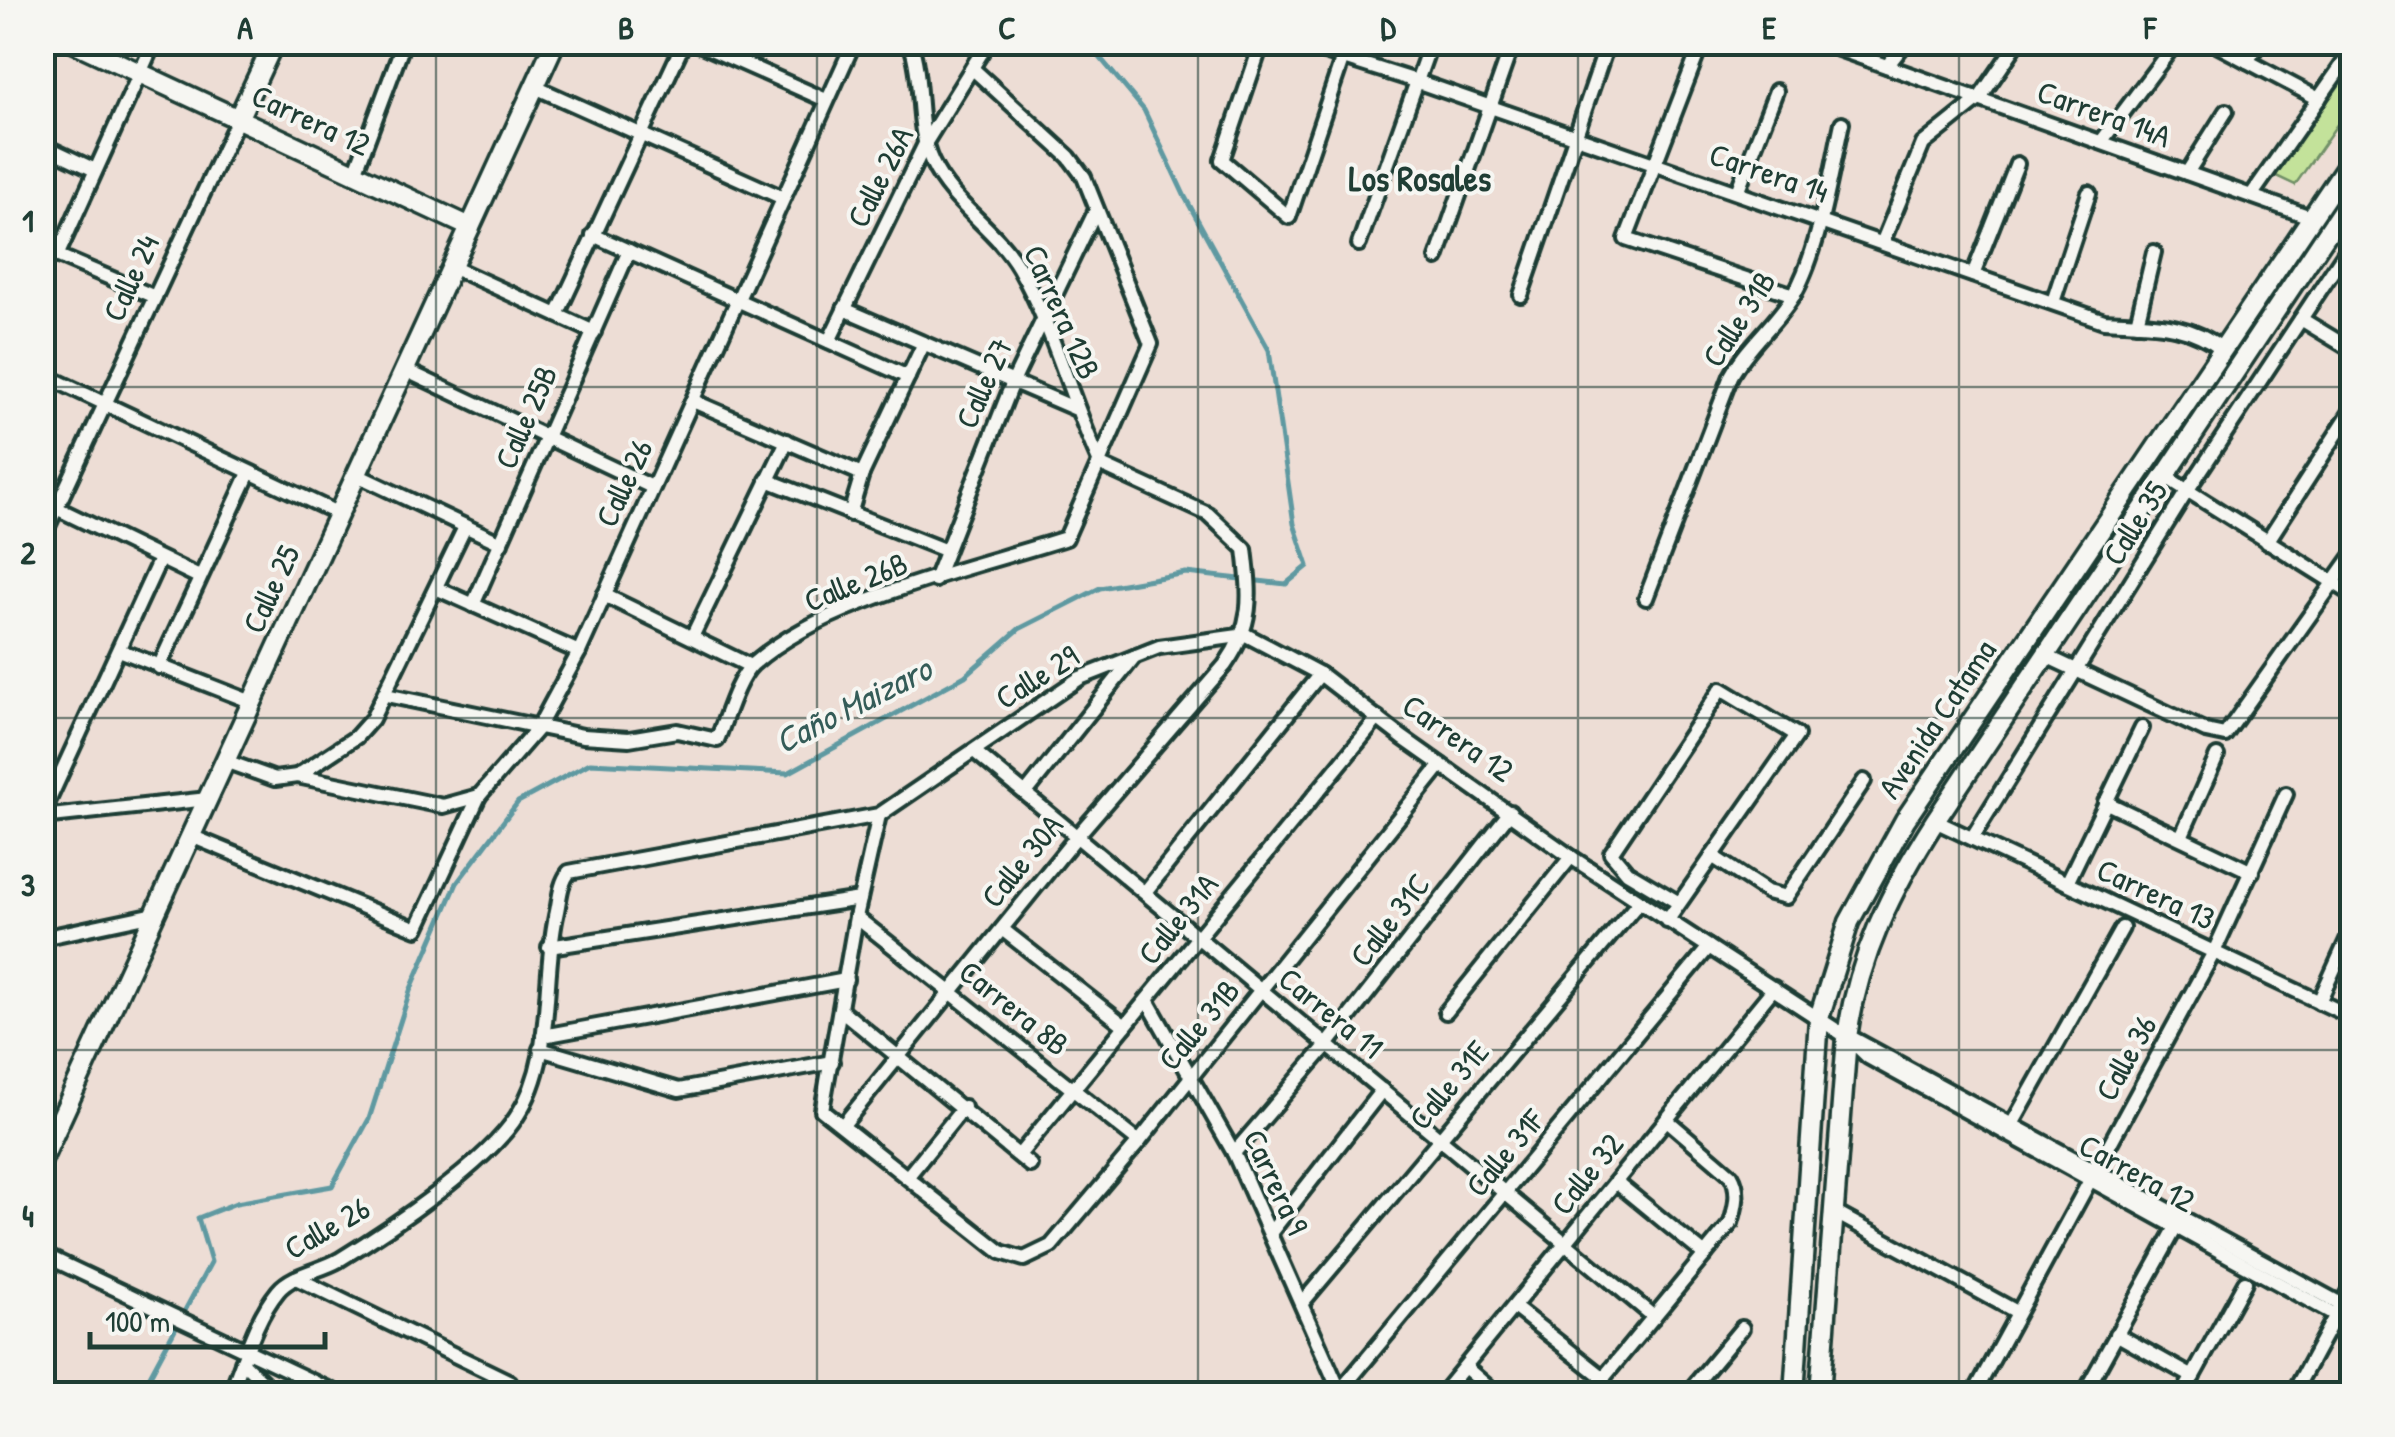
<svg xmlns="http://www.w3.org/2000/svg" width="2395" height="1437" font-family="'Patrick Hand',sans-serif">
<style>
.green{fill:#c3e29a;stroke:#719067;stroke-width:2.5}
.lines{fill:none;stroke-linecap:round;stroke-linejoin:round}
.stream{stroke:#5f99a1;stroke-width:5}
.street-casing{stroke:#1f3d34;stroke-width:20}
.secondary-casing{stroke:#1f3d34;stroke-width:25}
.street{stroke:#f6f6f2;stroke-width:12}
.secondary{stroke:#f6f6f2;stroke-width:18}
.grid{fill:none;stroke:#1f3d34;stroke-width:2.5;stroke-opacity:0.55}
.labels{text-anchor:middle;stroke-width:8;stroke-linejoin:round;paint-order:stroke}
.street-label{font-size:32px;fill:#1f3d34;stroke:#f6f6f2}
.neighbourhood-label{font-size:35px;font-weight:bold;fill:#1f3d34;stroke:#f6f6f2}
.water-label{font-size:35px;font-style:italic;fill:#345c58;stroke:#f6f6f2}
.neatline{fill:none;stroke:#1f3d34;stroke-width:4}
.grid-label{font-size:32px;text-anchor:middle;font-weight:bold;fill:#1f3d34}
</style>
<rect width="100%" height="100%" fill="#edddd5"/>
<filter id="ink" filterUnits="userSpaceOnUse"><feTurbulence type="fractalNoise" baseFrequency=".01" numOctaves="2"/><feDisplacementMap in="SourceGraphic" scale="20" xChannelSelector="R" yChannelSelector="G"/><feConvolveMatrix kernelMatrix="1 2 1 2 8 2 1 2 1" color-interpolation-filters="sRGB"/></filter>
<g filter="url(#ink)">
<polygon class="green" points="2352,61 2352,103 2295,185 2274,175"/>
<g class="lines">
<polyline class="stream" points="140,1394 211,1262 198,1218 236,1203 332,1186 369,1119 410,991 457,883 518,802 590,763 788,773 965,676 1019,629 1100,588 1186,573 1286,584 1308,566 1294,524 1269,350 1185,197 1144,110 1087,42"/>
<g class="street-casing">
<g id="street">
<polyline points="695,42 826,100"/>
<polyline points="1262,42 1222,160 1289,217 1348,42"/>
<path d="M1293 42 1416 81 2104 321C2149 324 2187 321 2224 350"/>
<polyline points="1702,42 1626,239 1794,295"/>
<polyline points="1819,42 2313,218"/>
<polyline points="2211,42 2319,99"/>
<polyline points="2247,61 2260,42"/>
<polyline points="1887,66 1906,42"/>
<polyline points="535,87 783,198"/>
<polyline points="2101,142 2176,42"/>
<polyline points="42,145 95,170"/>
<polyline points="355,173 404,42"/>
<polyline points="2187,173 2226,111"/>
<polyline points="1737,192 1776,91"/>
<polyline points="2251,196 2352,51"/>
<polyline points="593,235 908,377"/>
<polyline points="1883,241 1923,144 1979,99 2018,42"/>
<polyline points="1359,244 1431,42"/>
<polyline points="42,249 155,297"/>
<polyline points="57,256 154,42"/>
<polyline points="1437,258 1513,42"/>
<polyline points="452,267 594,332"/>
<polyline points="1973,275 2017,164"/>
<polyline points="1521,295 1608,42"/>
<polyline points="2053,302 2089,193"/>
<polyline points="844,309 1074,408"/>
<polyline points="557,315 684,42"/>
<polyline points="2301,319 2352,350"/>
<polyline points="2137,323 2154,252"/>
<polyline points="829,341 926,142 988,42"/>
<polyline points="405,370 652,487"/>
<polyline points="42,374 339,514"/>
<polyline points="693,401 862,474"/>
<polyline points="357,475 501,543"/>
<polyline points="2166,477 2352,594"/>
<polyline points="767,480 944,550"/>
<polyline points="42,501 199,577"/>
<polyline points="850,514 862,474 924,343"/>
<polyline points="42,539 238,119"/>
<polyline points="2267,542 2352,410"/>
<polyline points="935,580 1013,382 1095,212"/>
<polyline points="438,589 579,652"/>
<polyline points="604,595 750,666"/>
<path d="M1646 598 1731 376C1748 345 1775 325 1793 296 1819 253 1831 172 1842 123"/>
<polyline points="473,605 629,251"/>
<polyline points="693,635 787,441"/>
<polyline points="1246,635 1320,674 1403,738 1571,857 1847,1037 1868,1057 2352,1324"/>
<polyline points="119,650 252,702"/>
<polyline points="2046,656 2206,731 2225,735 2352,556"/>
<polyline points="159,667 249,473"/>
<path d="M386 695 583 736 629 739 677 731 717 740C726 719 736 680 753 664 826 599 973 568 1066 538L1151 344 1084 177 1069 157 973 69"/>
<polyline points="974,751 1654,1317"/>
<polyline points="225,761 275,779 297,776 443,806 479,796"/>
<polyline points="297,776 356,737 372,719 465,527"/>
<polyline points="1026,793 1134,657"/>
<polyline points="2105,802 2252,872"/>
<polyline points="42,815 160,559"/>
<polyline points="879,815 856,917 822,1110 1001,1252 1024,1259 1051,1246 1139,1142 1441,765"/>
<polyline points="42,817 208,799"/>
<polyline points="1935,821 2352,1017"/>
<polyline points="191,836 417,929 479,796 538,728 579,652 854,42"/>
<polyline points="2181,837 2217,756"/>
<polyline points="1972,838 2187,491 2352,242"/>
<polyline points="1712,856 1767,892 1786,897 1864,781"/>
<polyline points="2067,883 2142,728"/>
<polyline points="1145,892 1320,674"/>
<polyline points="856,917 1139,1142"/>
<polyline points="1667,921 1797,735 1721,689 1611,853 1627,872 1679,903"/>
<polyline points="1002,929 1125,1026"/>
<polyline points="42,938 155,914"/>
<polyline points="549,947 860,899"/>
<polyline points="1147,1000 1234,1153 1341,1394"/>
<polyline points="2319,1002 2352,929"/>
<polyline points="841,1010 1030,1165"/>
<polyline points="1446,1012 1571,857"/>
<polyline points="543,1036 846,980"/>
<polyline points="1854,1039 2352,1310"/>
<polyline points="540,1049 679,1090 832,1062"/>
<path d="M843 1125 1077 836 1225 665C1253 625 1251 597 1245 549L1208 514 1101 465C1071 401 1054 329 1019 268 995 227 952 205 932 162 915 126 924 81 910 42"/>
<polyline points="2010,1128 2122,928"/>
<polyline points="1234,1153 1327,1045 1510,812"/>
<polyline points="1020,1154 1378,718"/>
<polyline points="908,1176 964,1107"/>
<polyline points="1616,1182 1705,1255"/>
<polyline points="1834,1212 2017,1312"/>
<polyline points="1271,1232 1382,1090"/>
<polyline points="42,1254 339,1394"/>
<polyline points="296,1278 510,1382 505,1394"/>
<polyline points="1302,1303 1639,902"/>
<polyline points="1514,1307 1604,1378"/>
<polyline points="2116,1334 2193,1377"/>
<polyline points="242,1362 265,1384 269,1394"/>
<polyline points="1465,1367 1496,1394"/>
<polyline points="1340,1391 1709,947"/>
<path d="M230 1394C244 1361 255 1319 278 1291 292 1274 320 1271 339 1260 388 1230 487 1164 517 1116 555 1058 542 981 556 916 560 900 559 885 569 872L879 815 1080 678 1159 647 1246 635"/>
<polyline points="1442,1394 1774,988"/>
<path d="M1590 1394 1731 1223C1736 1206 1740 1190 1731 1175L1667 1120"/>
<polyline points="1687,1394 1742,1328"/>
<polyline points="1974,1394 2214,952 2286,794"/>
<polyline points="2084,1394 2175,1229"/>
<polyline points="2183,1394 2245,1282"/>
<polyline points="2293,1394 2352,1285"/>
</g>
</g>
<g class="secondary-casing">
<g id="secondary">
<polyline points="73,42 470,227"/>
<polyline points="238,119 274,42"/>
<polyline points="42,1160 555,42"/>
<polyline points="1794,1394 1819,1018 1849,922 1905,820 2352,158"/>
<path d="M1820 1394 1847 1037C1858 957 1892 888 1935 821L2352 196"/>
</g>
</g>
<use href="#street" class="street"/>
<use href="#secondary" class="secondary"/>
</g>
</g>
<path class="grid" d="M436 42V1394M817 42V1394M1198 42V1394M1578 42V1394M1959 42V1394M42 387H2352M42 718H2352M42 1050H2352"/>
<g class="labels">
<g class="street-label">
<text transform="translate(2104 114) rotate(20)" y="11">Carrera 14A</text>
<text transform="translate(311 120) rotate(25)" y="11">Carrera 12</text>
<text transform="translate(1769 173) rotate(19)" y="11">Carrera 14</text>
<text transform="translate(880 177) rotate(-63)" y="11">Calle 26A</text>
<text transform="translate(131 278) rotate(-65)" y="11">Calle 24</text>
<text transform="translate(1062 312) rotate(66)" y="11">Carrera 12B</text>
<text transform="translate(1739 319) rotate(-57)" y="11">Calle 31B</text>
<text transform="translate(984 383) rotate(-66)" y="11">Calle 27</text>
<text transform="translate(526 417) rotate(-66)" y="11">Calle 25B</text>
<text transform="translate(624 483) rotate(-65)" y="11">Calle 26</text>
<text transform="translate(2135 523) rotate(-58)" y="11">Calle 35</text>
<text transform="translate(856 582) rotate(-22)" y="11">Calle 26B</text>
<text transform="translate(271 589) rotate(-65)" y="11">Calle 25</text>
<text transform="translate(1037 677) rotate(-32)" y="11">Calle 29</text>
<text transform="translate(1937 719) rotate(-56)" y="11">Avenida Catama</text>
<text transform="translate(1458 738) rotate(35)" y="11">Carrera 12</text>
<text transform="translate(1022 861) rotate(-51)" y="11">Calle 30A</text>
<text transform="translate(2156 894) rotate(25)" y="11">Carrera 13</text>
<text transform="translate(1178 919) rotate(-51)" y="11">Calle 31A</text>
<text transform="translate(1390 920) rotate(-52)" y="11">Calle 31C</text>
<text transform="translate(1014 1008) rotate(39)" y="11">Carrera 8B</text>
<text transform="translate(1331 1013) rotate(39)" y="11">Carrera 11</text>
<text transform="translate(1199 1025) rotate(-50)" y="11">Calle 31B</text>
<text transform="translate(2126 1058) rotate(-61)" y="11">Calle 36</text>
<text transform="translate(1449 1085) rotate(-50)" y="11">Calle 31E</text>
<text transform="translate(1505 1153) rotate(-50)" y="11">Calle 31F</text>
<text transform="translate(2137 1173) rotate(29)" y="11">Carrera 12</text>
<text transform="translate(1587 1174) rotate(-51)" y="11">Calle 32</text>
<text transform="translate(1276 1182) rotate(65)" y="11">Carrera 9</text>
<text transform="translate(327 1228) rotate(-30)" y="11">Calle 26</text>
</g>
<g class="neighbourhood-label">
<text x="1420" y="191">Los Rosales</text>
</g>
<g class="water-label">
<text transform="translate(853 705) rotate(-27)" y="12">Caño Maizaro</text>
</g>
</g>
<rect width="2395" height="1437" fill="none" stroke="#f6f6f2" stroke-width="110"/>
<path d="M90 1332v15h235v-15" fill="none" stroke="#1f3d34" stroke-width="5"/>
<text x="105" y="1332" font-size="30" fill="#1f3d34" stroke="#f6f6f2" stroke-width="8" paint-order="stroke">100 m</text>
<rect x="55" y="55" width="2285" height="1327" class="neatline"/>
<g class="grid-label">
<text x="245" y="39">A</text>
<text x="626" y="39">B</text>
<text x="1007" y="39">C</text>
<text x="1388" y="39">D</text>
<text x="1769" y="39">E</text>
<text x="2150" y="39">F</text>
<text x="28" y="232">1</text>
<text x="28" y="564">2</text>
<text x="28" y="896">3</text>
<text x="28" y="1227">4</text>
</g>
</svg>
